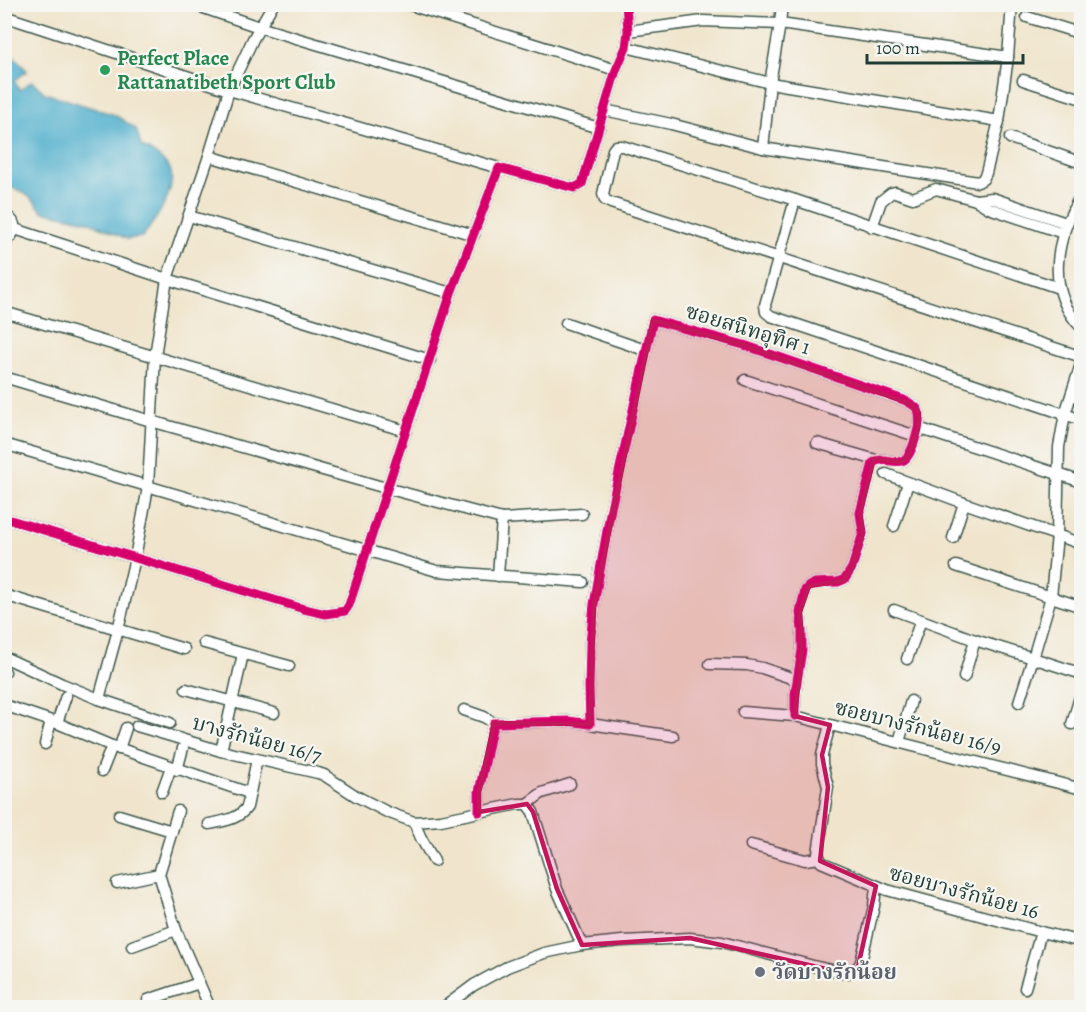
<svg xmlns="http://www.w3.org/2000/svg" width="1086" height="1012" font-family="Alegreya,'Noto Serif Thai',serif">
<style>
.water{fill:#4daecc;stroke:#367680;stroke-width:1.5}
.lines{fill:none;stroke-linecap:round;stroke-linejoin:round}
.street-casing{stroke:#3e564b;stroke-width:13}
.street{stroke:#fff;stroke-width:10}
.cycleway-casing{stroke:#f6f6f2;stroke-width:13}
.cycleway{stroke:#d6006c;stroke-width:9}
.marked{fill:#c2185b;fill-opacity:0.2;stroke:#c2185b;stroke-width:4.5;stroke-linejoin:round}
.leisure-dot{fill:#2e9e5b;stroke:#f6f6f2;stroke-width:2}
.worship-dot{fill:#6b7280;stroke:#f6f6f2;stroke-width:2}
.labels{text-anchor:middle;stroke-width:4.5;stroke-linejoin:round;paint-order:stroke}
.leisure-label{font-size:21px;font-weight:bold;fill:#27864d;stroke:#f6f6f2;text-anchor:start}
.street-label{font-size:21px;fill:#1f3d34;stroke:#f6f6f2}
.worship-label{font-size:21px;font-weight:bold;fill:#5b616d;stroke:#f6f6f2;text-anchor:start}
</style>
<rect width="100%" height="100%" fill="#f6f6f2"/>
<filter id="ink" filterUnits="userSpaceOnUse"><feTurbulence type="fractalNoise" baseFrequency=".0167" numOctaves="2"/><feDisplacementMap in="SourceGraphic" scale="12" xChannelSelector="R" yChannelSelector="G"/><feConvolveMatrix kernelMatrix="1 2 1 2 8 2 1 2 1" color-interpolation-filters="sRGB"/></filter>
<filter id="wash" filterUnits="userSpaceOnUse"><feTurbulence type="fractalNoise" baseFrequency=".008" numOctaves="4" result="noise"/><feDisplacementMap in="SourceGraphic" scale="24" xChannelSelector="R" yChannelSelector="G"/><feGaussianBlur stdDeviation="1.35" result="paint"/><feColorMatrix in="noise" values="0 0 0 0 0 0 0 0 0 0 0 0 0 0 0 0 0 1.4 0 .05"/><feComposite in="paint" operator="in"/></filter>
<g filter="url(#wash)">
<rect width="100%" height="100%" fill="#f0e5cc"/>
<path class="water" d="M4 45 27 71 14 81 20 90 32 81 45 93 115 115 136 129 141 146C149 150 166 161 170 169 178 189 154 223 142 237L127 239 88 221 42 211C33 198 21 188 5 187Z"/>
</g>
<g filter="url(#ink)">
<g class="lines">
<g class="street-casing">
<g id="street">
<polyline points="192,4 259,27 599,128"/>
<polyline points="407,4 616,70"/>
<polyline points="4,16 229,90 499,168"/>
<polyline points="1027,17 1082,34"/>
<polyline points="628,31 703,21 780,24 1008,57"/>
<polyline points="626,47 770,83 999,121"/>
<polyline points="1023,80 1082,99"/>
<polyline points="604,110 671,124 763,148 978,182 983,179 986,173 999,121 1008,57 1012,4"/>
<polyline points="1010,138 1082,163"/>
<polyline points="763,148 770,83 780,24 782,4"/>
<polyline points="209,156 474,235"/>
<path d="M1082 194C1056 236 1044 290 1082 328"/>
<polyline points="795,200 765,305 766,312 771,316 1082,420"/>
<polyline points="976,200 992,198 1066,223"/>
<path d="M4 215C15 219 17 228 11 236L4 240"/>
<polyline points="189,216 451,293"/>
<polyline points="872,227 881,201 891,193 895,192 913,198 936,189 976,200 989,208 1063,233"/>
<polyline points="15,229 167,279 430,360"/>
<polyline points="4,253 7,239"/>
<polyline points="1059,288 795,200 622,146 616,146 613,150 603,194 605,200 611,203 1082,357"/>
<polyline points="4,312 406,431"/>
<polyline points="566,323 645,350"/>
<polyline points="1082,361 1065,414 1059,447 1057,535 1051,597 1033,658 1082,674"/>
<polyline points="4,377 151,421 386,488 502,519 582,514"/>
<polyline points="745,380 916,436"/>
<polyline points="918,428 1082,482"/>
<polyline points="817,443 876,460"/>
<polyline points="4,444 437,571 583,582"/>
<polyline points="886,474 964,503 1082,544"/>
<polyline points="4,518 304,609 326,614 345,611 349,605 451,293 499,168 574,188 582,184 616,70 626,47 628,31 626,4"/>
<polyline points="894,526 908,483"/>
<polyline points="953,538 964,503"/>
<polyline points="956,566 1082,607"/>
<polyline points="498,576 502,519"/>
<polyline points="4,595 184,649"/>
<polyline points="894,610 975,640 1033,658 1019,702"/>
<polyline points="204,643 289,666"/>
<polyline points="4,657 62,684 99,699 170,723"/>
<polyline points="907,659 921,620"/>
<polyline points="710,664 747,665 762,668 797,680"/>
<polyline points="4,672 5,672"/>
<polyline points="964,677 975,640"/>
<polyline points="186,689 274,713"/>
<polyline points="99,699 118,630 135,558 148,487 155,356 167,279 209,156 229,90 253,39 273,4"/>
<polyline points="4,705 57,723 112,746 249,793"/>
<polyline points="464,710 484,717 494,723"/>
<polyline points="743,712 795,716 1082,789"/>
<polyline points="57,723 66,696"/>
<polyline points="590,724 673,736"/>
<polyline points="1072,724 1082,690"/>
<polyline points="830,725 822,755 822,764 828,787 818,853 821,862 887,890 1041,932 1082,942"/>
<polyline points="137,726 221,751 318,773 324,775 356,796 387,812 414,822 441,820 518,804 527,804 533,812 557,889 582,945"/>
<polyline points="899,742 911,701"/>
<polyline points="45,744 51,721"/>
<polyline points="119,749 126,728"/>
<polyline points="221,751 243,654"/>
<polyline points="177,770 183,748"/>
<polyline points="102,771 112,746"/>
<polyline points="162,792 171,767"/>
<polyline points="527,804 542,793 570,784"/>
<polyline points="178,811 159,874 176,930 210,1008"/>
<path d="M479 812V792L491 733 494 723 569 721 590 724 589 687 590 643 594 604 611 508 653 320 744 345 904 400C909 403 918 406 919 413 921 423 912 459 902 461 892 464 883 456 873 463L860 513 863 533 852 568 845 579 838 582 815 583 809 586 805 590 800 612 802 630V650L795 694V716"/>
<polyline points="119,815 172,831"/>
<polyline points="414,822 421,838 434,861"/>
<path d="M209 824C223 821 238 820 247 807L257 759"/>
<polyline points="751,845 805,860 819,858"/>
<polyline points="117,883 159,874"/>
<polyline points="132,946 176,930"/>
<polyline points="1025,988 1041,932"/>
<polyline points="148,1000 199,983"/>
<polyline points="443,1008 474,985 507,967 544,953 582,945 622,941 690,938 722,942 821,968 848,973 858,967 861,962 874,906 876,886"/>
</g>
</g>
<use href="#street" class="street"/>
<g class="cycleway-casing">
<g id="cycleway">
<polyline points="4,518 304,609 326,614 345,611 349,605 451,293 499,168 574,188 582,184 616,70 626,47 628,31 626,4"/>
<path d="M479 812V792L491 733 494 723 569 721 590 724 589 687 590 643 594 604 611 508 653 320 744 345 904 400C909 403 918 406 919 413 921 423 912 459 902 461 892 464 883 456 873 463L860 513 863 533 852 568 845 579 838 582 815 583 809 586 805 590 800 612 802 630V650L795 694V716"/>
</g>
</g>
<use href="#cycleway" class="cycleway"/>
</g>
</g>
<path class="marked" d="M653 320 744 345 911 404 919 413 918 428 908 458 901 462 874 459 860 513 863 533 852 568 843 581 809 586 800 612 802 650 795 716 830 725 822 755 828 787 820 861 876 886 858 967 844 973 690 938 582 945 557 889 533 812 527 804 479 812V792L494 723 590 724 594 604Z"/>
<circle class="leisure-dot" cx="105" cy="70" r="6"/>
<circle class="worship-dot" cx="760" cy="972" r="6"/>
<g class="labels">
<g class="leisure-label">
<text x="117" y="65">Perfect Place<tspan x="117" dy="24">Rattanatibeth Sport Club</tspan></text>
</g>
<g class="street-label">
<text transform="translate(748 329) rotate(17)" y="7">ซอยสนิทอุทิศ 1</text>
<text transform="translate(918 727) rotate(14)" y="7">ซอยบางรักน้อย 16/9</text>
<text transform="translate(257 739) rotate(15)" y="7">บางรักน้อย 16/7</text>
<text transform="translate(964 892) rotate(15)" y="7">ซอยบางรักน้อย 16</text>
</g>
<g class="worship-label">
<text x="772" y="979">วัดบางรักน้อย</text>
</g>
</g>
<rect width="1086" height="1012" fill="none" stroke="#f6f6f2" stroke-width="24"/>
<path d="M867 54v9h156v-9" fill="none" stroke="#1f3d34" stroke-width="3"/>
<text x="876" y="54" font-size="18" fill="#1f3d34" stroke="#f6f6f2" stroke-width="4.5" paint-order="stroke">100 m</text>
</svg>
